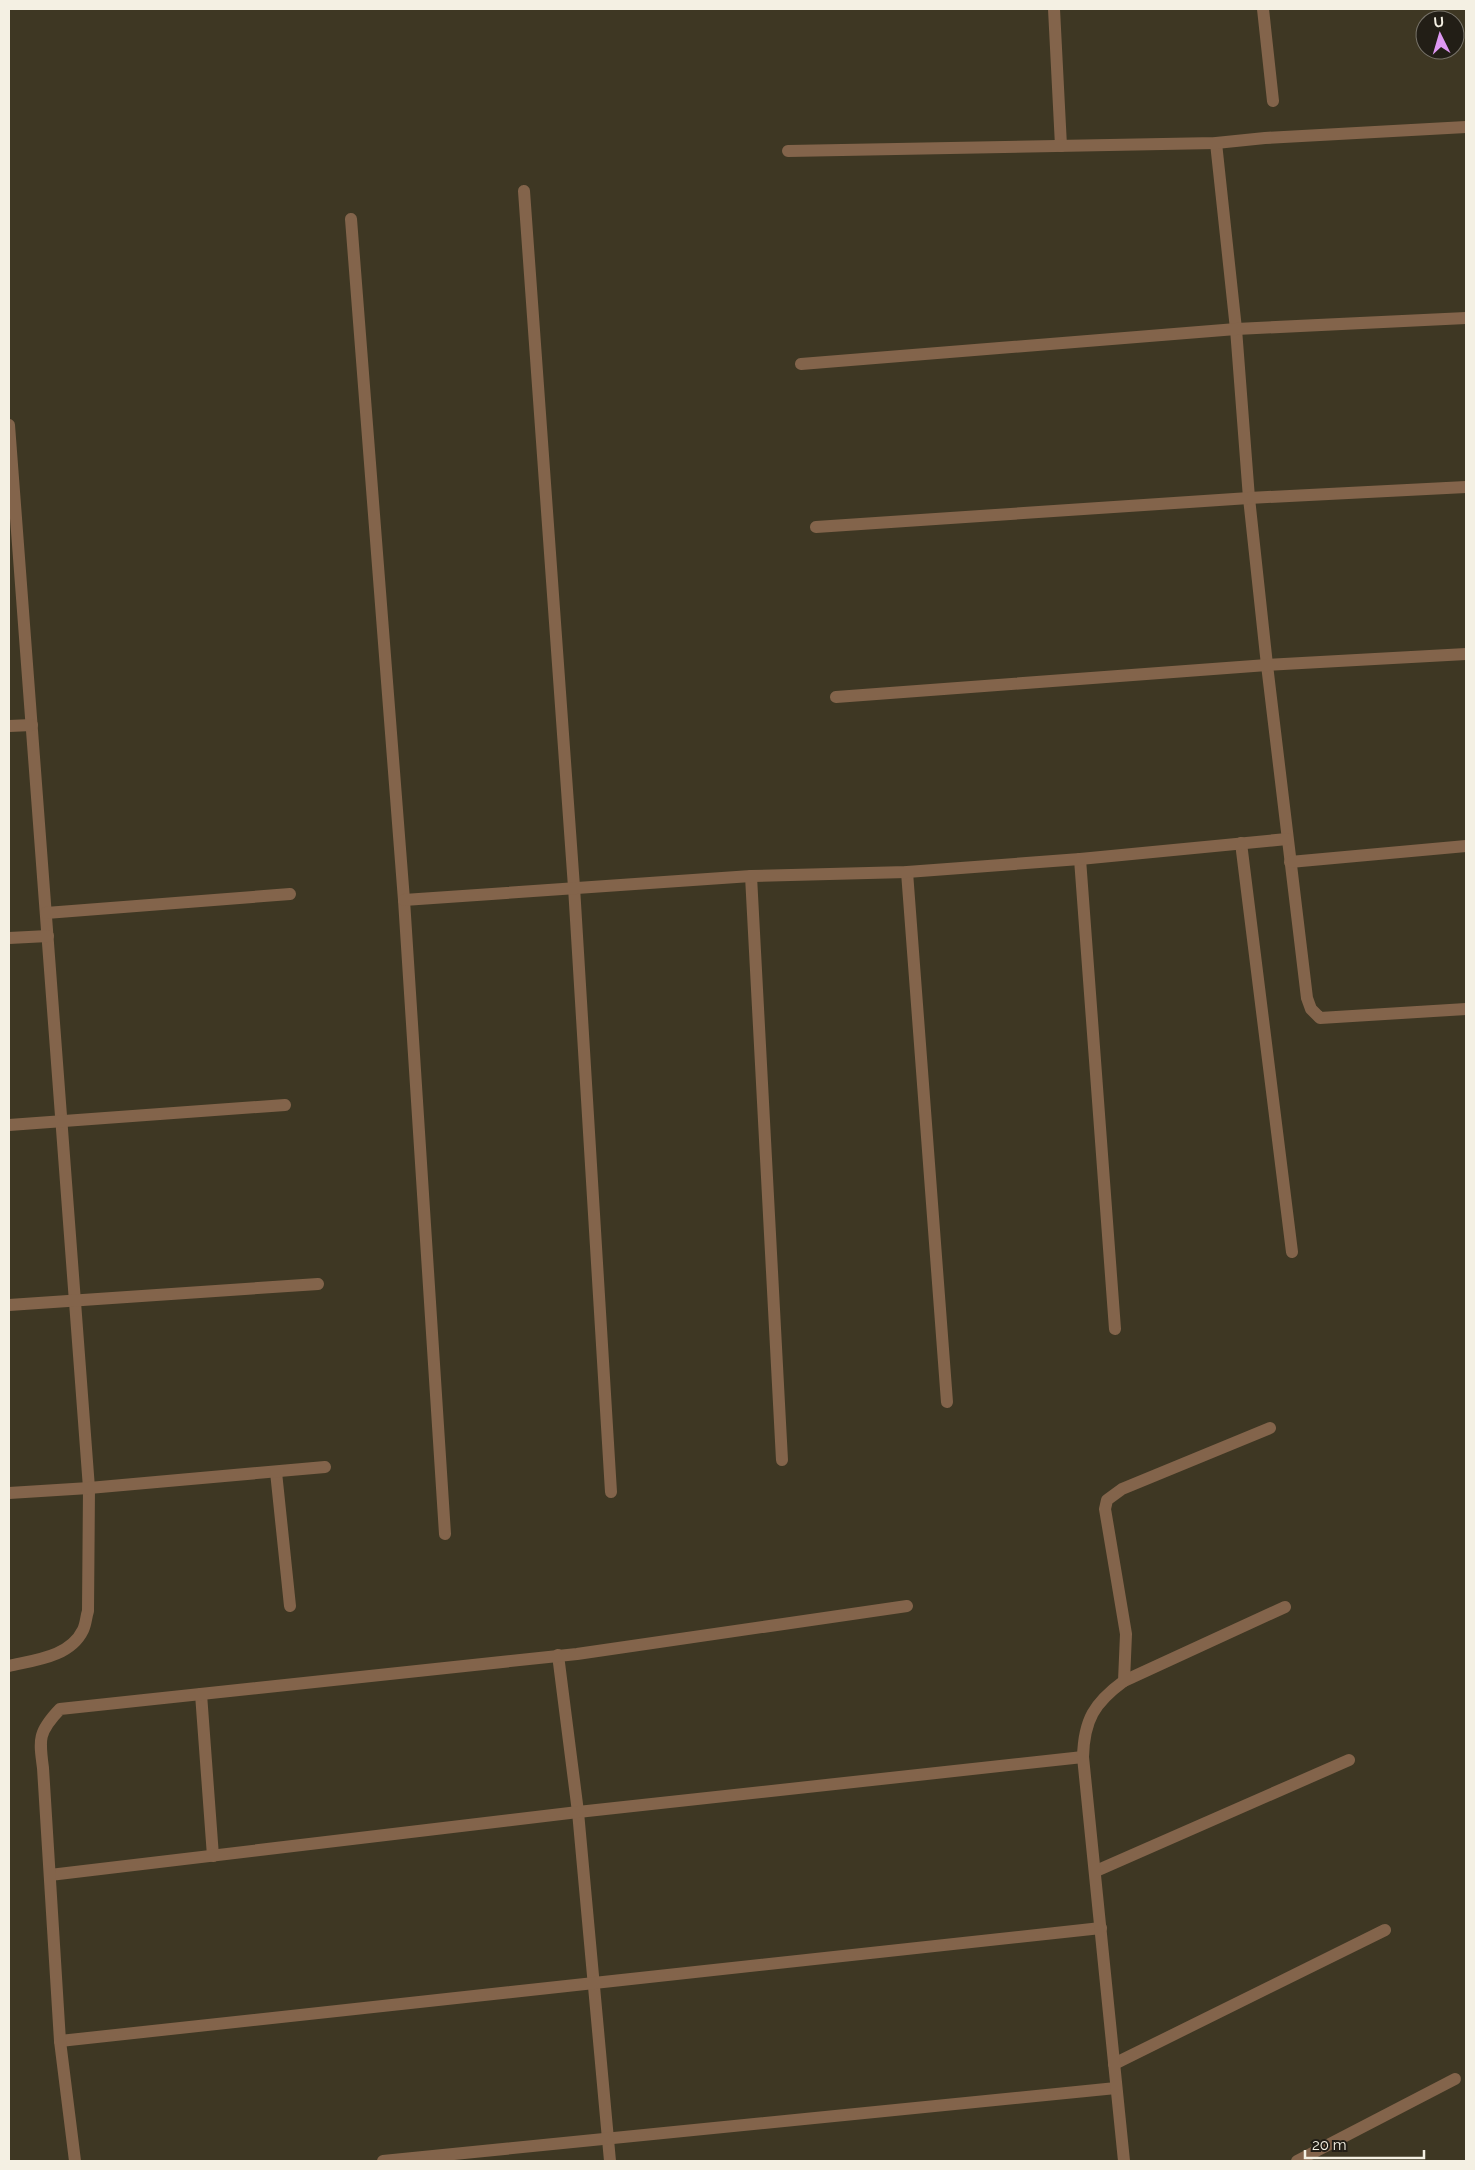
<svg xmlns="http://www.w3.org/2000/svg" width="1475" height="2170" font-family="Raleway,sans-serif">
<style>
.lines{fill:none;stroke-linecap:round;stroke-linejoin:round}
.minor{stroke:#83644b;stroke-width:12}
</style>
<rect width="100%" height="100%" fill="#3e3723"/>
<g class="lines">
<g class="minor">
<polyline points="1054,9 1061,146"/>
<polyline points="1263,9 1273,101"/>
<polyline points="1216,143 1236,329 1249,498 1267,665 1307,998 1311,1009 1320,1018 1466,1009"/>
<polyline points="788,151 1216,143 1265,138 1466,127"/>
<polyline points="524,191 574,887 611,1492"/>
<polyline points="351,219 404,900 445,1534"/>
<polyline points="801,364 1236,329 1466,318"/>
<path d="M9 425 89 1488 88 1611C86 1617 86 1624 83 1630 70 1657 35 1660 9 1666"/>
<polyline points="816,527 1249,498 1466,487"/>
<polyline points="836,697 1267,665 1466,654"/>
<polyline points="9,726 32,725"/>
<polyline points="1241,843 1292,1252"/>
<polyline points="1080,859 1115,1329"/>
<polyline points="1290,862 1466,846"/>
<polyline points="907,872 947,1402"/>
<polyline points="751,876 782,1460"/>
<polyline points="404,900 751,876 907,872 1080,859 1287,839"/>
<polyline points="46,913 290,894"/>
<polyline points="9,938 48,936"/>
<polyline points="9,1125 285,1105"/>
<polyline points="9,1305 318,1284"/>
<polyline points="276,1472 290,1606"/>
<polyline points="9,1493 89,1488 325,1467"/>
<polyline points="558,1655 578,1812 610,2161"/>
<polyline points="1124,1681 1285,1607"/>
<polyline points="201,1694 213,1856"/>
<polyline points="1096,1871 1349,1760"/>
<polyline points="50,1875 578,1812 1083,1757"/>
<polyline points="60,2041 1101,1928"/>
<polyline points="1114,2064 1385,1930"/>
<path d="M75 2161 60 2041 43 1768C39 1739 38 1732 60 1709L577 1654 907 1606"/>
<polyline points="383,2161 1116,2088"/>
<path d="M1124 2161 1083 1757C1084 1720 1094 1703 1124 1681L1126 1634 1105 1509 1107 1500 1122 1489 1270 1428"/>
<polyline points="1297,2161 1455,2079"/>
</g>
</g>
<rect width="1475" height="2170" fill="none" stroke="#f4f0e3" stroke-width="20"/>
<g transform="translate(1440 35) rotate(355)"><circle r="24" fill="#221e16" stroke="#767268"/>
<path d="M0-4L9 19L0 12L-9 19Z" fill="#de98f3"/>
<text y="-8" font-size="14" font-weight="bold" text-anchor="middle" fill="#f4f0e3">U</text>
</g>
<path d="M1305 2150v8h119v-8" fill="none" stroke="#f4f0e3" stroke-width="2.5"/>
<text x="1312" y="2150" font-size="15" fill="#f4f0e3" stroke="#221e16" stroke-width="4" paint-order="stroke">20 m</text>
</svg>
